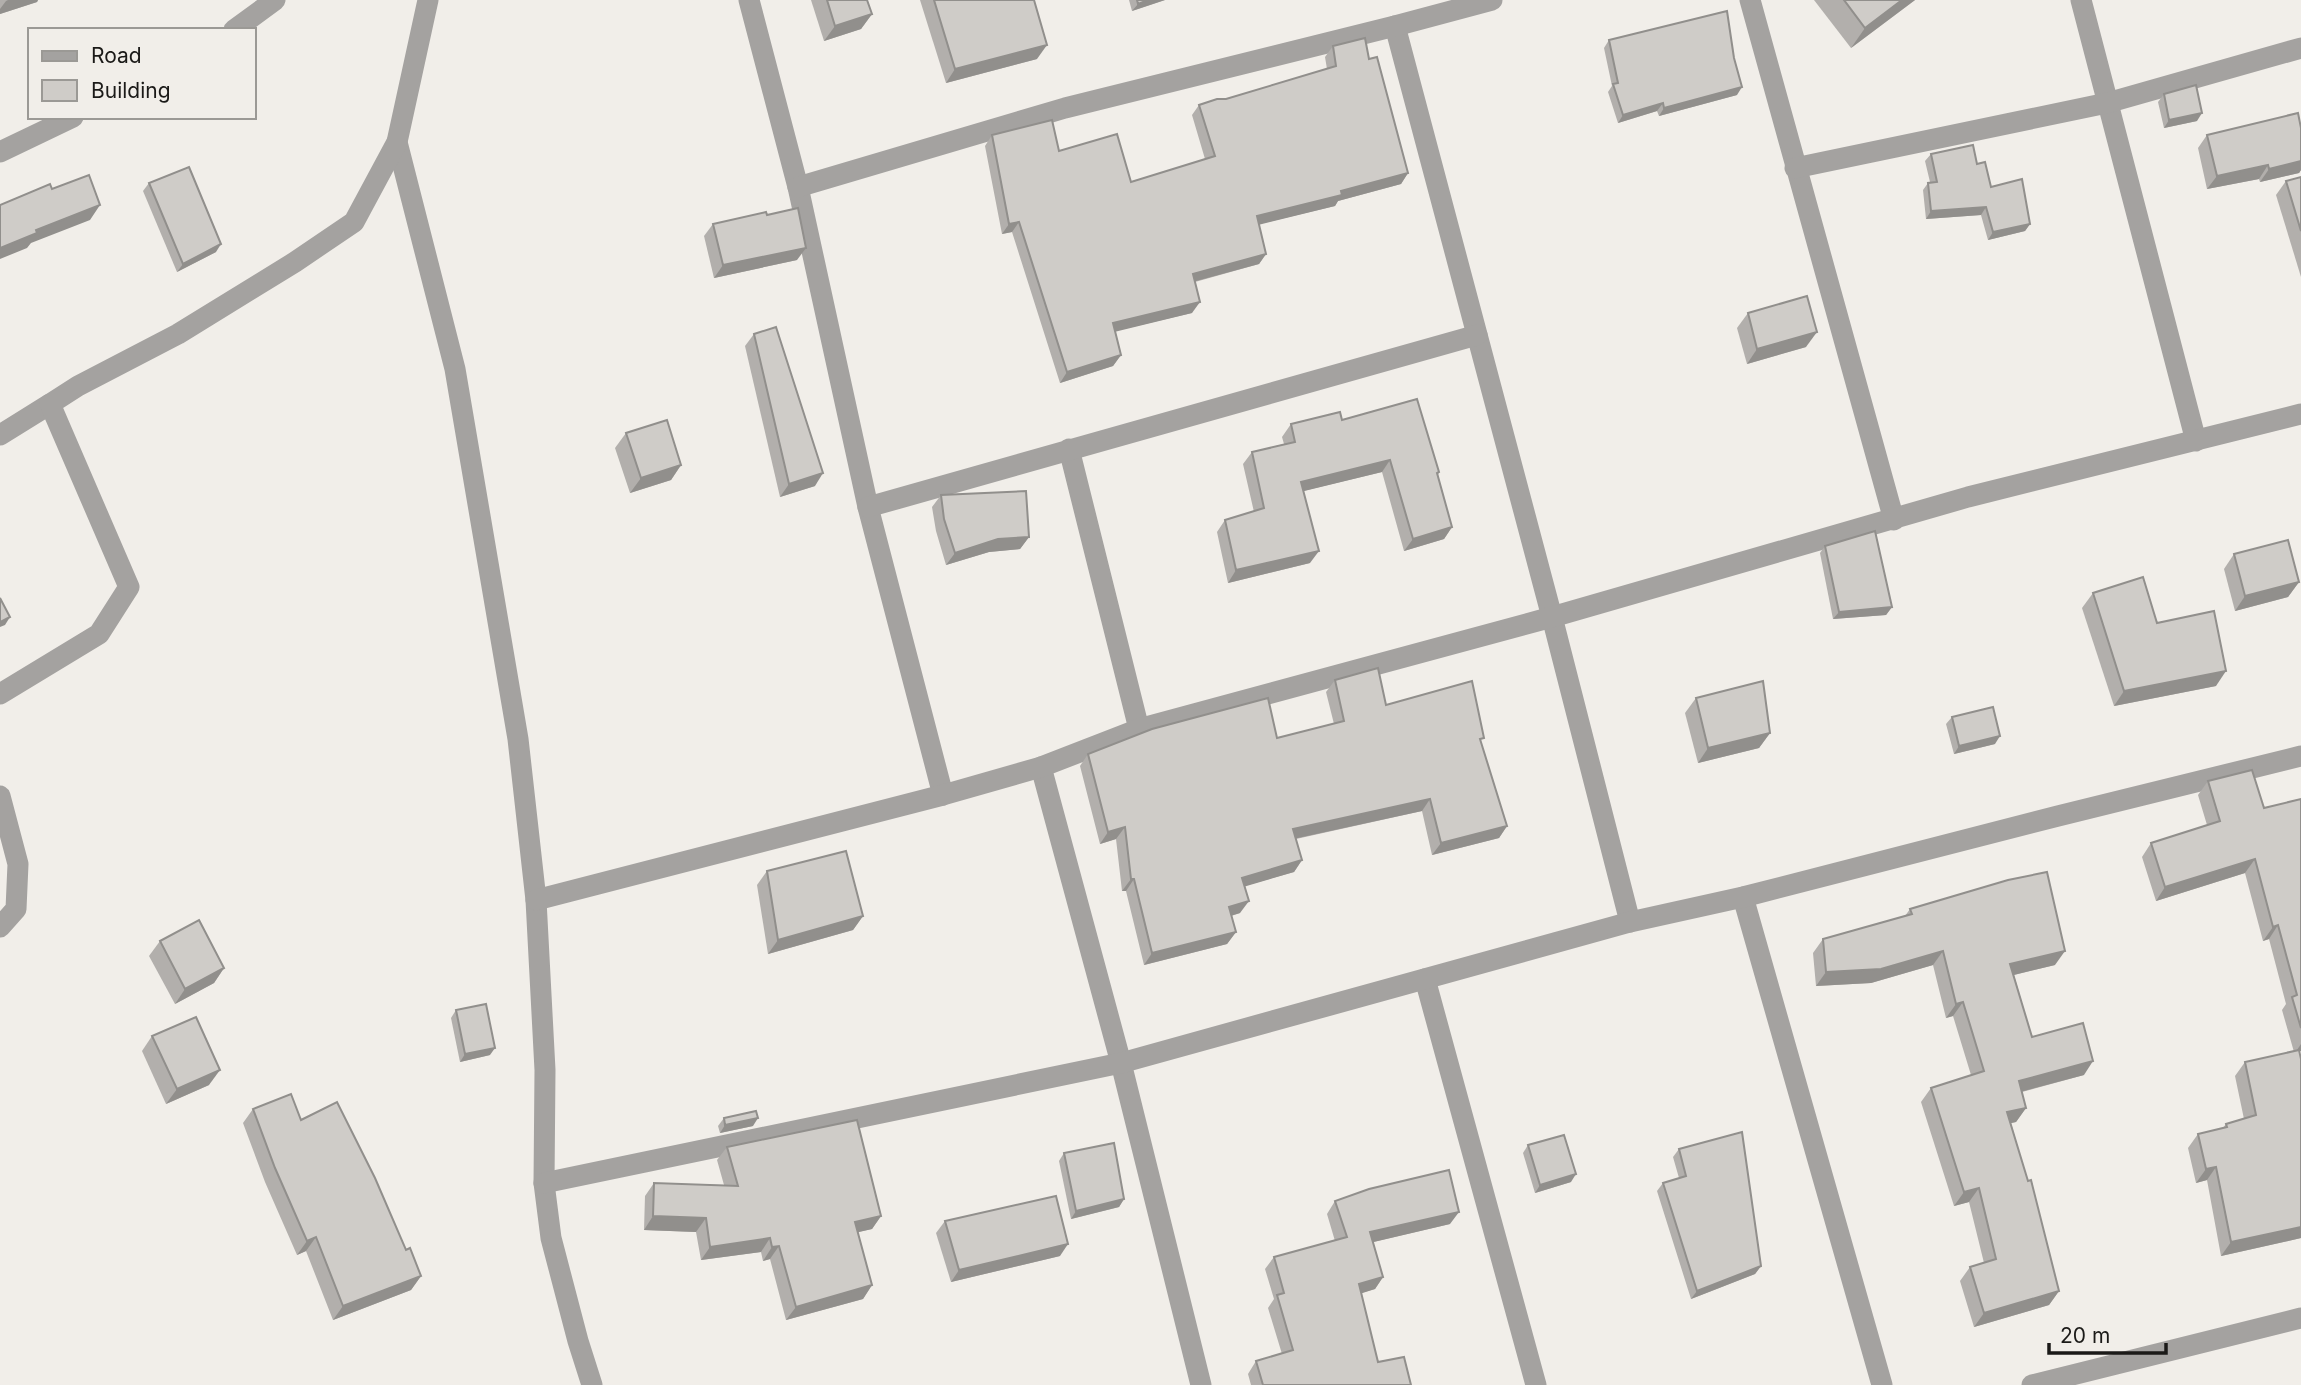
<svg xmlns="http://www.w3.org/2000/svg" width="2301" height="1385" font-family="Inter,sans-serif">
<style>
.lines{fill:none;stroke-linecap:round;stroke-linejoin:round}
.street{stroke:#a4a2a0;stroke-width:21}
.wall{fill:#b2afac}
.shaded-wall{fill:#918f8c}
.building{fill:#cfccc8;stroke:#918f8c;stroke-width:2}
</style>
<rect width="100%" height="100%" fill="#f1eee9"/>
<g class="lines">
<g class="street">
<polyline points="749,0 798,187 868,507 943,795"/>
<polyline points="1750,0 1894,520"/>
<polyline points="2081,0 2196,441"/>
<polyline points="1395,26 1552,617 1630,922"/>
<polyline points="234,30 275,0"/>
<polyline points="397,142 455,369 518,739 536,900 545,1070 544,1183 551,1238 578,1341 592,1385"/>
<polyline points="0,152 73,117"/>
<polyline points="1795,168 2107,103 2301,48"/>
<polyline points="798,187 1065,108 1395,26 1492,0"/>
<polyline points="0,435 50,404"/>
<polyline points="1069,449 1139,729"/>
<polyline points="868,507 1477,335"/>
<polyline points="0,694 99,634 129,587 50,404 78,386 178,334 295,262 354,222 397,142 428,0"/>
<polyline points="1041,767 1121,1063 1201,1385"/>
<polyline points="0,796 18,864 16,909 0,927"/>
<polyline points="1743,897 1882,1385"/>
<polyline points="536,900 943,795 1041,767 1139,729 1552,617 1968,497 2301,414"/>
<polyline points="1425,979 1536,1385"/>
<polyline points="544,1183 1121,1063 1630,922 1743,897 2058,816 2301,756"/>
<polyline points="2032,1385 2301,1318"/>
</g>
</g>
<g class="wall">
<polygon points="0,0 38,0 37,2 0,14"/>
<polygon points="811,0 867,0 872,14 861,29 824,41"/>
<polygon points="920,0 1034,0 1037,59 946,83"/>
<polygon points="1129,0 1165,0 1132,11"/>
<polygon points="1814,0 1915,0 1851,48"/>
<polygon points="1609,40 1737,95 1659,116 1657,111 1618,123 1608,92 1612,86 1604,48"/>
<polygon points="1333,46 1369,59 1408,173 1401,184 1338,201 1335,206 1259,224 1266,254 1259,264 1195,282 1192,313 1115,331 1121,355 1113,366 1060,383 1012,232 1002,234 985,146 992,135 1059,151 1131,182 1205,159 1192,115 1199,105 1226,99 1327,69 1325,57"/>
<polygon points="2164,94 2197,121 2164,128 2158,102"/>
<polygon points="2207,135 2301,161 2301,170 2299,173 2260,182 2259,179 2207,189 2198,148"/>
<polygon points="1931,154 1977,164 1991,187 2030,224 2025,231 1988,240 1981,215 1926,219 1923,190 1928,183 1930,182 1925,161"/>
<polygon points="2301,177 2301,277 2276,195 2286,181"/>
<polygon points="149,183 216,252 177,272 143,191"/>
<polygon points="767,215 797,260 714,278 704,236 713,224"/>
<polygon points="1748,313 1806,347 1747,364 1737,328"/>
<polygon points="754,334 815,486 780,497 745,346"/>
<polygon points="1342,420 1439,472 1438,475 1452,527 1444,539 1404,551 1382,472 1303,491 1310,563 1228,583 1217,532 1225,520 1254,512 1243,464 1252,452 1284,444 1282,437 1291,424"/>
<polygon points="626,433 681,465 671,480 630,493 615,448"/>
<polygon points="941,495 1029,537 1020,549 989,552 946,565 936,531 932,507"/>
<polygon points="1825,546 1892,607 1886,615 1833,619 1820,553"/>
<polygon points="2234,554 2299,582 2288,597 2235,611 2224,569"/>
<polygon points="2093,593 2157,623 2216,686 2114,706 2082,608"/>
<polygon points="1335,680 1386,705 1481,742 1507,826 1499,838 1432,855 1422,811 1296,839 1302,860 1294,872 1244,886 1240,913 1231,916 1236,932 1227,944 1144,965 1126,891 1122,891 1116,839 1100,844 1080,766 1088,754 1277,738 1334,724 1326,692"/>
<polygon points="1696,698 1770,733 1759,748 1698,763 1685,713"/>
<polygon points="1952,717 1995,744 1954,754 1946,724"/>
<polygon points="2208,781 2264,808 2301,799 2301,1051 2299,1051 2301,1238 2221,1256 2207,1180 2196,1183 2188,1148 2198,1134 2223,1128 2226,1124 2244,1119 2235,1076 2245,1062 2294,1052 2282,1010 2286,1004 2269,939 2263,941 2245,873 2156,901 2142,857 2151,843 2207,825 2198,795"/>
<polygon points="767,871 863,916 853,930 768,954 757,885"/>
<polygon points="1910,909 2055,965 2014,975 2032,1037 2084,1075 2022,1092 2026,1108 2016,1122 2011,1123 2059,1291 2049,1305 1974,1327 1960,1281 1970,1267 1984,1263 1969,1202 1954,1206 1921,1102 1931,1088 1971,1075 1953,1016 1946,1018 1933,965 1871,983 1816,986 1813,953 1823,939 1905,916"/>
<polygon points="160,941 224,968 214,983 175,1004 149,956"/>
<polygon points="456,1010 490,1055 460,1062 451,1018"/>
<polygon points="152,1036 209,1085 166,1104 142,1051"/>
<polygon points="253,1109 301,1120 406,1250 421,1276 411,1290 333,1320 306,1251 297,1255 265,1182 243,1123"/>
<polygon points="724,1118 753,1126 720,1133 718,1126"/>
<polygon points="1528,1145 1571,1182 1535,1193 1523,1153"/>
<polygon points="727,1147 881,1216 872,1229 858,1232 872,1285 863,1299 786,1320 770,1259 763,1261 761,1252 701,1260 696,1232 644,1230 645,1196 654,1183 724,1185 717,1160"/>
<polygon points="1679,1149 1761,1266 1755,1274 1691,1299 1657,1191 1663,1183 1679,1178 1673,1157"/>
<polygon points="1064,1153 1124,1199 1119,1207 1071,1219 1059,1161"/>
<polygon points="1335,1201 1450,1224 1373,1242 1383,1277 1375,1289 1361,1293 1378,1362 1411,1385 1251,1385 1248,1374 1256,1361 1282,1354 1268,1308 1274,1299 1265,1269 1274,1257 1335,1241 1327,1214"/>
<polygon points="945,1221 1060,1256 951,1282 936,1233"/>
</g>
<g class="shaded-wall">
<polygon points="8,0 38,0 37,2 0,14 0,9 6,1"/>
<polygon points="1148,0 1165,0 1132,11 1138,4"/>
<polygon points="1902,0 1915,0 1851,48 1865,28"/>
<polygon points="872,14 861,29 824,41 835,26"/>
<polygon points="1047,45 1037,59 946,83 955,69"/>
<polygon points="1742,87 1737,95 1659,116 1664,108"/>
<polygon points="1663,103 1657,111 1618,123 1623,115"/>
<polygon points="2202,113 2197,121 2164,128 2169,120"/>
<polygon points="2301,161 2301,170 2299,173 2260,182 2269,169"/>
<polygon points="2268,165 2259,179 2207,189 2217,176"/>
<polygon points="1408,173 1401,184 1338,201 1335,206 1250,227 1257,216 1341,191"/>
<polygon points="100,205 90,220 31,243 27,248 0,259 0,248 36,230"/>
<polygon points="1986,207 1981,215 1926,219 1931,211"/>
<polygon points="1019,222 1012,232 1002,234 1009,224"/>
<polygon points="2030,224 2025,231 1988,240 1993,232"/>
<polygon points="221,244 216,252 177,272 183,264"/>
<polygon points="806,248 797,260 714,278 723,265"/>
<polygon points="1266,254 1259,264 1185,284 1193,274"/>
<polygon points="1200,302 1192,313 1106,334 1113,323"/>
<polygon points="1817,332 1806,347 1747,364 1757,349"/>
<polygon points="1121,355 1113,366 1060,383 1067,372"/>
<polygon points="1390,460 1382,472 1292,494 1301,482"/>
<polygon points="681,465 671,480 630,493 641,478"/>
<polygon points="823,473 815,486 780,497 789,484"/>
<polygon points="1452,527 1444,539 1404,551 1413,539"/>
<polygon points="1029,537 1020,549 989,552 946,565 955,553 998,539"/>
<polygon points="1319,551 1310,563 1228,583 1236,570"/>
<polygon points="2299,582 2288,597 2235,611 2245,596"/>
<polygon points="1892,607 1886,615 1833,619 1839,612"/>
<polygon points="10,617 5,625 0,627 0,622"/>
<polygon points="2226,671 2216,686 2114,706 2124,691"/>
<polygon points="1770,733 1759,748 1698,763 1708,748"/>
<polygon points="2000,736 1995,744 1954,754 1959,746"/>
<polygon points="1430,799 1422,811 1284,841 1293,829"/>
<polygon points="1507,826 1499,838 1432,855 1441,843"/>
<polygon points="1125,827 1116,839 1100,844 1108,832"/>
<polygon points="2255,859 2245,873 2156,901 2165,887"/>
<polygon points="1302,860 1294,872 1233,890 1242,878"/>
<polygon points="1131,879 1134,879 1126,891 1122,891"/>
<polygon points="1249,901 1240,913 1220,919 1229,907"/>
<polygon points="863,916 853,930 768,954 778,940"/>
<polygon points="2278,925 2269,939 2263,941 2273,927"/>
<polygon points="1236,932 1227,944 1144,965 1152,953"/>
<polygon points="1943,951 1933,965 1871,983 1816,986 1826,972"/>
<polygon points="2065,951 2055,965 2001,978 2010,964"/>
<polygon points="224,968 214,983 175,1004 185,989"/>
<polygon points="1963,1002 1953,1016 1946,1018 1956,1004"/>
<polygon points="2301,1044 2301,1051 2295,1053"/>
<polygon points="495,1048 490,1055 460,1062 465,1054"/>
<polygon points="2093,1061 2084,1075 2009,1095 2019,1081"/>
<polygon points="220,1070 209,1085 166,1104 177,1089"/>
<polygon points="2026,1108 2016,1122 1997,1126 2007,1112"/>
<polygon points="758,1118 753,1126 720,1133 725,1125"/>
<polygon points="2216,1167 2207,1180 2196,1183 2206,1169"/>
<polygon points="1576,1174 1571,1182 1535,1193 1540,1185"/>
<polygon points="1979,1188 1969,1202 1954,1206 1964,1192"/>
<polygon points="1124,1199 1119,1207 1071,1219 1076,1211"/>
<polygon points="1459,1212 1450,1224 1361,1245 1370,1232"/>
<polygon points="653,1216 706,1218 696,1232 644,1230"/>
<polygon points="881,1216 872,1229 846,1235 855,1222"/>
<polygon points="2301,1227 2301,1238 2221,1256 2231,1242"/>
<polygon points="316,1237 306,1251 297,1255 307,1241"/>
<polygon points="770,1238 761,1252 701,1260 710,1247"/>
<polygon points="1068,1244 1060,1256 951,1282 959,1270"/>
<polygon points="779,1246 770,1259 763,1261 772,1247"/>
<polygon points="1761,1266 1755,1274 1691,1299 1697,1291"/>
<polygon points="421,1276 411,1290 333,1320 343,1306"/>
<polygon points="1383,1277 1375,1289 1350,1297 1359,1284"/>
<polygon points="872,1285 863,1299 786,1320 796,1307"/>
<polygon points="2059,1291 2049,1305 1974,1327 1984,1313"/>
</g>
<g class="building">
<polygon points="827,0 867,0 872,14 835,26"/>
<polygon points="934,0 1034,0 1047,45 955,69"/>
<polygon points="1137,0 1148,0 1138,4"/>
<polygon points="1844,0 1902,0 1865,28"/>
<polygon points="1727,11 1734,58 1742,87 1664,108 1663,103 1623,115 1613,84 1618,83 1609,40"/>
<polygon points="1365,38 1369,59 1377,57 1408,173 1341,191 1342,195 1257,216 1266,254 1193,274 1200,302 1113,323 1121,355 1067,372 1019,222 1009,224 992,135 1052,120 1059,151 1117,134 1131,182 1215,156 1199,105 1217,99 1226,99 1336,66 1333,46"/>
<polygon points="2196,85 2202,113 2169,120 2164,94"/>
<polygon points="2298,113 2301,128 2301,161 2269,169 2268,165 2217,176 2207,135"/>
<polygon points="1973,145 1977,164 1985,162 1991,187 2022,179 2030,224 1993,232 1986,207 1931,211 1928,183 1937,182 1931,154"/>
<polygon points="189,167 221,244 183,264 149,183"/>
<polygon points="89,175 100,205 36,230 37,233 0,248 0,205 50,184 52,189"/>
<polygon points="2301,177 2301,231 2286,181"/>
<polygon points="798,208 806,248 723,265 713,224 766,212 767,215"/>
<polygon points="1807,296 1817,332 1757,349 1748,313"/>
<polygon points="776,327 823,473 789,484 754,334"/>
<polygon points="1417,399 1439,472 1437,473 1452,527 1413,539 1390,460 1301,482 1319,551 1236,570 1225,520 1264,508 1252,452 1295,442 1291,424 1340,412 1342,420"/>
<polygon points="667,420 681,465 641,478 626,433"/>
<polygon points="1026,491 1029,537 998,539 955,553 944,519 941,495"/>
<polygon points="1875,531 1892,607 1839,612 1825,546"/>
<polygon points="2288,540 2299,582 2245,596 2234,554"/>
<polygon points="2143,577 2157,623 2214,611 2226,671 2124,691 2093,593"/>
<polygon points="0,598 10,617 0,622"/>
<polygon points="1378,668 1386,705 1472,681 1484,738 1480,739 1507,826 1441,843 1430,799 1293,829 1302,860 1242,878 1249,901 1229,907 1236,932 1152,953 1134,879 1131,879 1125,827 1108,832 1088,754 1152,729 1268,698 1277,738 1344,721 1335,680"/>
<polygon points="1763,681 1770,733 1708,748 1696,698"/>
<polygon points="1993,707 2000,736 1959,746 1952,717"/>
<polygon points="2252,770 2264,808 2301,799 2301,1028 2292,997 2297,995 2278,925 2273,927 2255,859 2165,887 2151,843 2220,821 2208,781"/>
<polygon points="846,851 863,916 778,940 767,871"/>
<polygon points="2047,872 2065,951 2010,964 2032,1037 2083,1023 2093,1061 2019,1081 2026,1108 2007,1112 2028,1181 2031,1180 2059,1291 1984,1313 1970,1267 1996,1259 1979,1188 1964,1192 1931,1088 1984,1071 1963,1002 1956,1004 1943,951 1881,969 1826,972 1823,939 1912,914 1910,909 2008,880"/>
<polygon points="199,920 224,968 185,989 160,941"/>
<polygon points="486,1004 495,1048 465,1054 456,1010"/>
<polygon points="196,1017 220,1070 177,1089 152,1036"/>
<polygon points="2299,1050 2301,1059 2301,1227 2231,1242 2216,1167 2206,1169 2198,1134 2227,1127 2226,1124 2256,1115 2245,1062"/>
<polygon points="291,1094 301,1120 337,1102 375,1178 406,1250 410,1248 421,1276 343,1306 316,1237 307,1241 275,1168 253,1109"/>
<polygon points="756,1111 758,1118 725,1125 724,1118"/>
<polygon points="857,1120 881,1216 855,1222 872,1285 796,1307 779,1246 772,1247 770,1238 710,1247 706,1218 653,1216 654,1183 738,1186 727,1147"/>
<polygon points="1742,1132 1761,1266 1697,1291 1663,1183 1686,1176 1679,1149"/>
<polygon points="1564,1135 1576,1174 1540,1185 1528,1145"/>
<polygon points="1114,1143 1124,1199 1076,1211 1064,1153"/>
<polygon points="1449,1170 1459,1212 1370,1232 1383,1277 1359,1284 1378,1362 1404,1357 1411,1385 1263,1385 1256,1361 1293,1350 1277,1295 1284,1293 1274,1257 1347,1237 1335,1201 1369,1189"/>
<polygon points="1056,1196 1068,1244 959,1270 945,1221"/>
</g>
<rect x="28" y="28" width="228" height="91" fill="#f1eee9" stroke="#9b9995" stroke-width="2"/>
<rect x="42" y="51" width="35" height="10" fill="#a4a2a0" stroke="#9b9995" stroke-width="2"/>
<text x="91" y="63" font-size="21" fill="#1b1a18">Road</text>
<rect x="42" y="80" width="35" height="21" fill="#cfccc8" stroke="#9b9995" stroke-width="2"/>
<text x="91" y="98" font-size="21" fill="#1b1a18">Building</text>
<path d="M2049 1343v10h117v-10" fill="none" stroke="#1b1a18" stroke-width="3.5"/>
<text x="2060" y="1343" font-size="21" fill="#1b1a18" stroke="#f1eee9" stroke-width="5" paint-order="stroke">20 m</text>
</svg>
